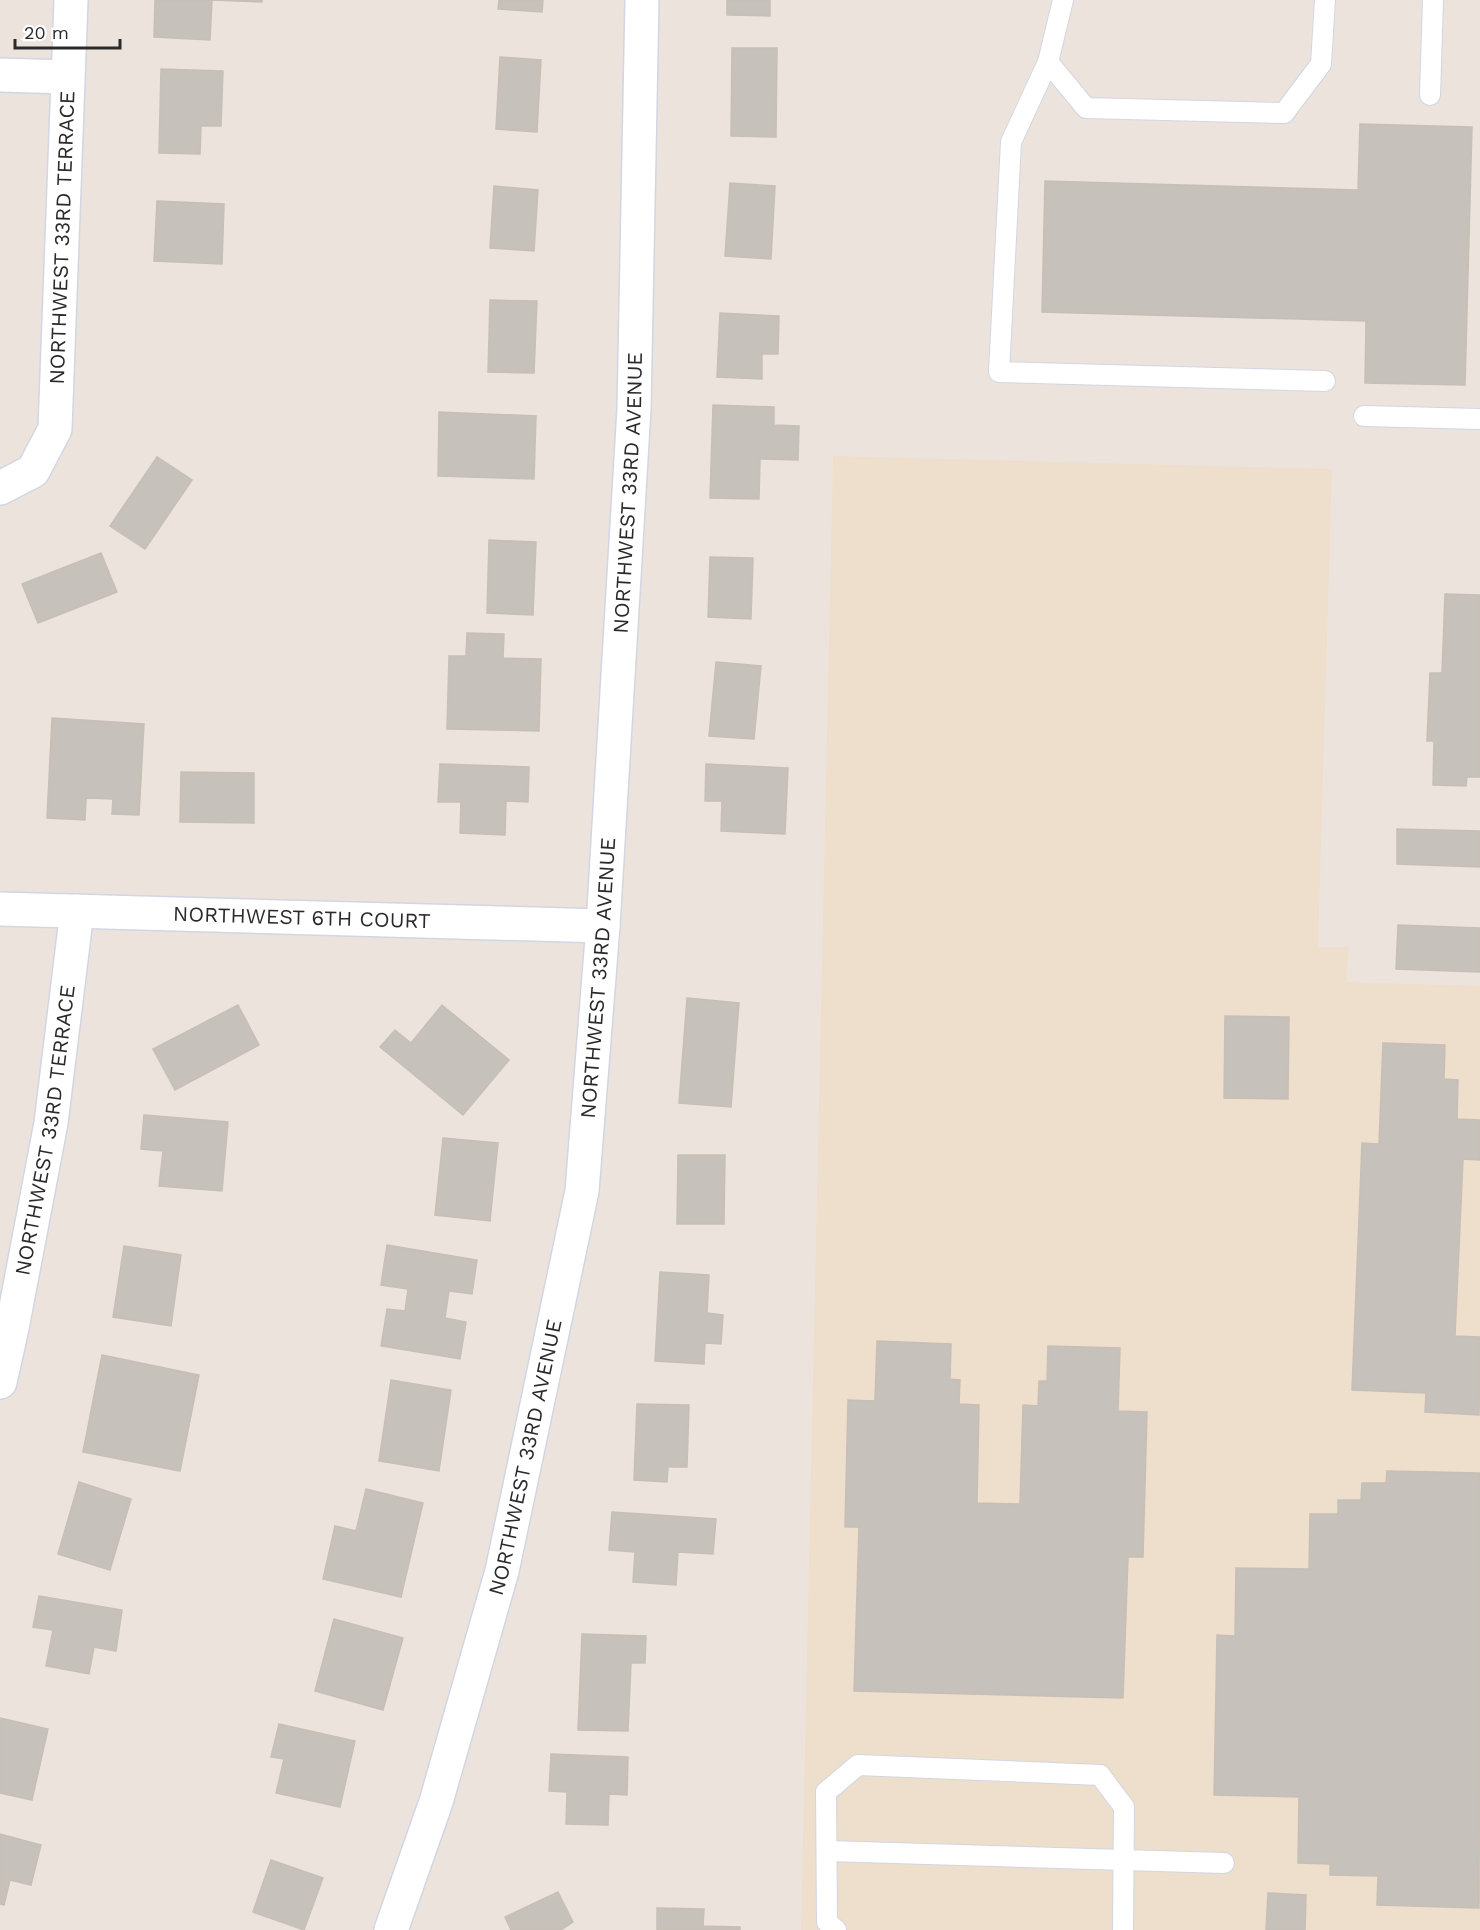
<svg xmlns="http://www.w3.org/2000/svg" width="1480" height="1930" font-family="'Work Sans',sans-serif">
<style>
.education{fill:#eddfcb}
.building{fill:#c7c1bb;stroke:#c7bfb5;stroke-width:1.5}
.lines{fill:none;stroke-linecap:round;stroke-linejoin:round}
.service-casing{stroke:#d1d6e2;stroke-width:22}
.minor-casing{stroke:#d1d6e2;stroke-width:36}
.service{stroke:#fff;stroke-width:20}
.minor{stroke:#fff;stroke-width:33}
.labels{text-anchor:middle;stroke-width:5;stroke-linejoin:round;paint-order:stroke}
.street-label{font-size:21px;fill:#2a2a2a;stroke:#fff}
</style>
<rect width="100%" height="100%" fill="#ece4dc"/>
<polygon class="education" points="833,456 1332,469 1318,947 1349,947 1346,982 1480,986 1480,1930 801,1930"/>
<g class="building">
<polygon points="155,0 262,0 262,2 212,0 210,40 154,37"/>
<polygon points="499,0 543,0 542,12 498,9"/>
<polygon points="727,0 770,0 770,16 727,15"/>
<polygon points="732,48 777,48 776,137 731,136"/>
<polygon points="500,57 541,60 537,132 496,129"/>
<polygon points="161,69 223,71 221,126 201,126 200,154 159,153"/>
<polygon points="1360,124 1472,127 1465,385 1365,383 1366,321 1042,312 1045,181 1358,190"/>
<polygon points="730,183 775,186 771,259 725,256"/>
<polygon points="494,186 538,190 534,251 490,248"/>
<polygon points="157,201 224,204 222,264 154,261"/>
<polygon points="490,300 537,301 534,373 488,372"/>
<polygon points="720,313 779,316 778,354 762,354 762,379 717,377"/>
<polygon points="713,405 774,407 774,425 799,426 798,460 760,459 759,499 710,498"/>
<polygon points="439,412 536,416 534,479 438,476"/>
<polygon points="157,457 192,480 145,549 110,526"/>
<polygon points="489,540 536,542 533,615 487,613"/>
<polygon points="101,553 117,592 38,623 22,584"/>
<polygon points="710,557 753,558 751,619 708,617"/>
<polygon points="1445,594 1480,595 1480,777 1467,777 1466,786 1433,785 1434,741 1427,741 1430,673 1442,673"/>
<polygon points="467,633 504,634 503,658 541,659 539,731 447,729 449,656 466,656"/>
<polygon points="716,662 761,666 754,739 709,736"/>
<polygon points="52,718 144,724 139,815 112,814 113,799 86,798 85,820 47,818"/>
<polygon points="440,764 529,767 528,802 506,801 505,835 460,833 461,802 438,802"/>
<polygon points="706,764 788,768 785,834 721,831 722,801 705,801"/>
<polygon points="181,772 254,773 254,823 180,822"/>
<polygon points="1397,829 1480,831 1480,867 1397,864"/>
<polygon points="1398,925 1480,928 1480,972 1396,969"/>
<polygon points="687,998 739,1003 731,1107 679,1103"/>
<polygon points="238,1005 259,1045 175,1090 153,1049"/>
<polygon points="442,1005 509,1060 463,1115 380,1047 395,1030 411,1043"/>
<polygon points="1225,1016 1289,1017 1288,1099 1224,1098"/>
<polygon points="1383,1043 1445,1045 1444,1079 1458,1080 1457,1119 1480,1120 1480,1160 1463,1159 1455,1336 1480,1337 1479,1415 1425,1412 1426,1393 1352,1390 1362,1143 1379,1144"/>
<polygon points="144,1115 228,1122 222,1191 159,1186 163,1151 141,1149"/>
<polygon points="443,1138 498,1143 490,1221 435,1215"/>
<polygon points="678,1155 725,1155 724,1224 677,1224"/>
<polygon points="387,1245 477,1260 472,1294 449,1291 445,1318 466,1322 460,1359 381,1346 387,1309 405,1311 408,1289 381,1285"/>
<polygon points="124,1246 181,1255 171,1326 113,1317"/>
<polygon points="660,1272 709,1275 707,1313 723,1315 721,1344 705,1343 704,1364 655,1361"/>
<polygon points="877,1341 951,1344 950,1379 960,1380 959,1404 979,1405 977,1503 1020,1504 1023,1405 1038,1406 1039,1381 1047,1381 1048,1346 1120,1348 1118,1411 1147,1412 1143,1557 1128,1557 1123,1698 854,1691 859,1527 845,1527 848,1400 875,1401"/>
<polygon points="102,1355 199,1375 180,1471 83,1452"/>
<polygon points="391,1380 451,1390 439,1471 379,1461"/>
<polygon points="637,1404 689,1405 687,1467 668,1467 667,1482 634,1480"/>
<polygon points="1387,1471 1480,1473 1479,1908 1377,1905 1378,1876 1330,1875 1330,1864 1298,1863 1299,1797 1214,1795 1217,1635 1235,1636 1236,1568 1309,1569 1310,1514 1338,1514 1338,1500 1361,1500 1362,1483 1386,1483"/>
<polygon points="79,1482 131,1499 110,1570 58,1554"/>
<polygon points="366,1489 423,1503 401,1597 323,1579 335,1526 356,1531"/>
<polygon points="612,1512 716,1519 713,1554 678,1552 676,1585 633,1582 635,1552 609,1550"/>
<polygon points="39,1596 122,1610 116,1651 94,1647 89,1674 46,1666 53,1630 33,1627"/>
<polygon points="334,1619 403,1638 383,1710 315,1691"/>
<polygon points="582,1634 646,1636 645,1663 631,1663 628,1731 578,1730"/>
<polygon points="0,1718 48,1729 32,1800 0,1793"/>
<polygon points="279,1724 355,1741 340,1807 276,1793 284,1759 271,1757"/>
<polygon points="551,1754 628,1757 627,1795 609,1794 608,1825 566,1824 567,1792 549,1791"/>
<polygon points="0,1834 41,1845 31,1885 10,1880 4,1905 0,1904"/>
<polygon points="271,1860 323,1878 304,1930 253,1912"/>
<polygon points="558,1892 573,1922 561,1930 511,1930 505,1917"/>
<polygon points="1268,1893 1306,1895 1305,1930 1266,1930"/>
<polygon points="657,1908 704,1909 703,1926 740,1927 740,1930 657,1930"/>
</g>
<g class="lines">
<g class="service-casing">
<g id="service">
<polyline points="1063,0 1048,62 1086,108 1284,113 1321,64 1325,0"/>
<polyline points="1048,62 1011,142 999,372 1325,381"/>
<polyline points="1430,95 1433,0"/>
<polyline points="1364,416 1480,419"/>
<polyline points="827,1851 1224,1863"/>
<polyline points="836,1930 827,1922 826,1792 858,1765 1100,1775 1124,1807 1123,1930"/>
</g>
</g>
<g class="minor-casing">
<g id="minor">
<polyline points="0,75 67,77"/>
<path id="s1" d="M0 488 33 471 55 429 71 0"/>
<path id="s2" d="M0 909 603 926"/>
<path id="s3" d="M0 1382 12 1328 51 1123 77 911"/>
<path id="s4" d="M391 1930 436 1802 502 1571 582 1191 603 926 634 409 642 0"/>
</g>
</g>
<use href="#service" class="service"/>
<use href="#minor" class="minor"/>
</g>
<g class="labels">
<g class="street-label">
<text dy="7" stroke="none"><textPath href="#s1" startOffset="276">NORTHWEST 33RD TERRACE</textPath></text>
<text dy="7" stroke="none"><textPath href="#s4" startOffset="1464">NORTHWEST 33RD AVENUE</textPath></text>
<text dy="7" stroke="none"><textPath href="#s2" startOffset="302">NORTHWEST 6TH COURT</textPath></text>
<text dy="7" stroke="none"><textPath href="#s4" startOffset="978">NORTHWEST 33RD AVENUE</textPath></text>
<text dy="7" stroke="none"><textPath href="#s3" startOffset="256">NORTHWEST 33RD TERRACE</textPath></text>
<text dy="7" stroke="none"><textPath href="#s4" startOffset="492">NORTHWEST 33RD AVENUE</textPath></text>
</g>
</g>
<path d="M15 39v9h105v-9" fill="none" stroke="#2a2a2a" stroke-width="3"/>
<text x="24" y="39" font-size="18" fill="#2a2a2a" stroke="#ffffff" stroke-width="4.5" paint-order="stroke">20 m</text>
</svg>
